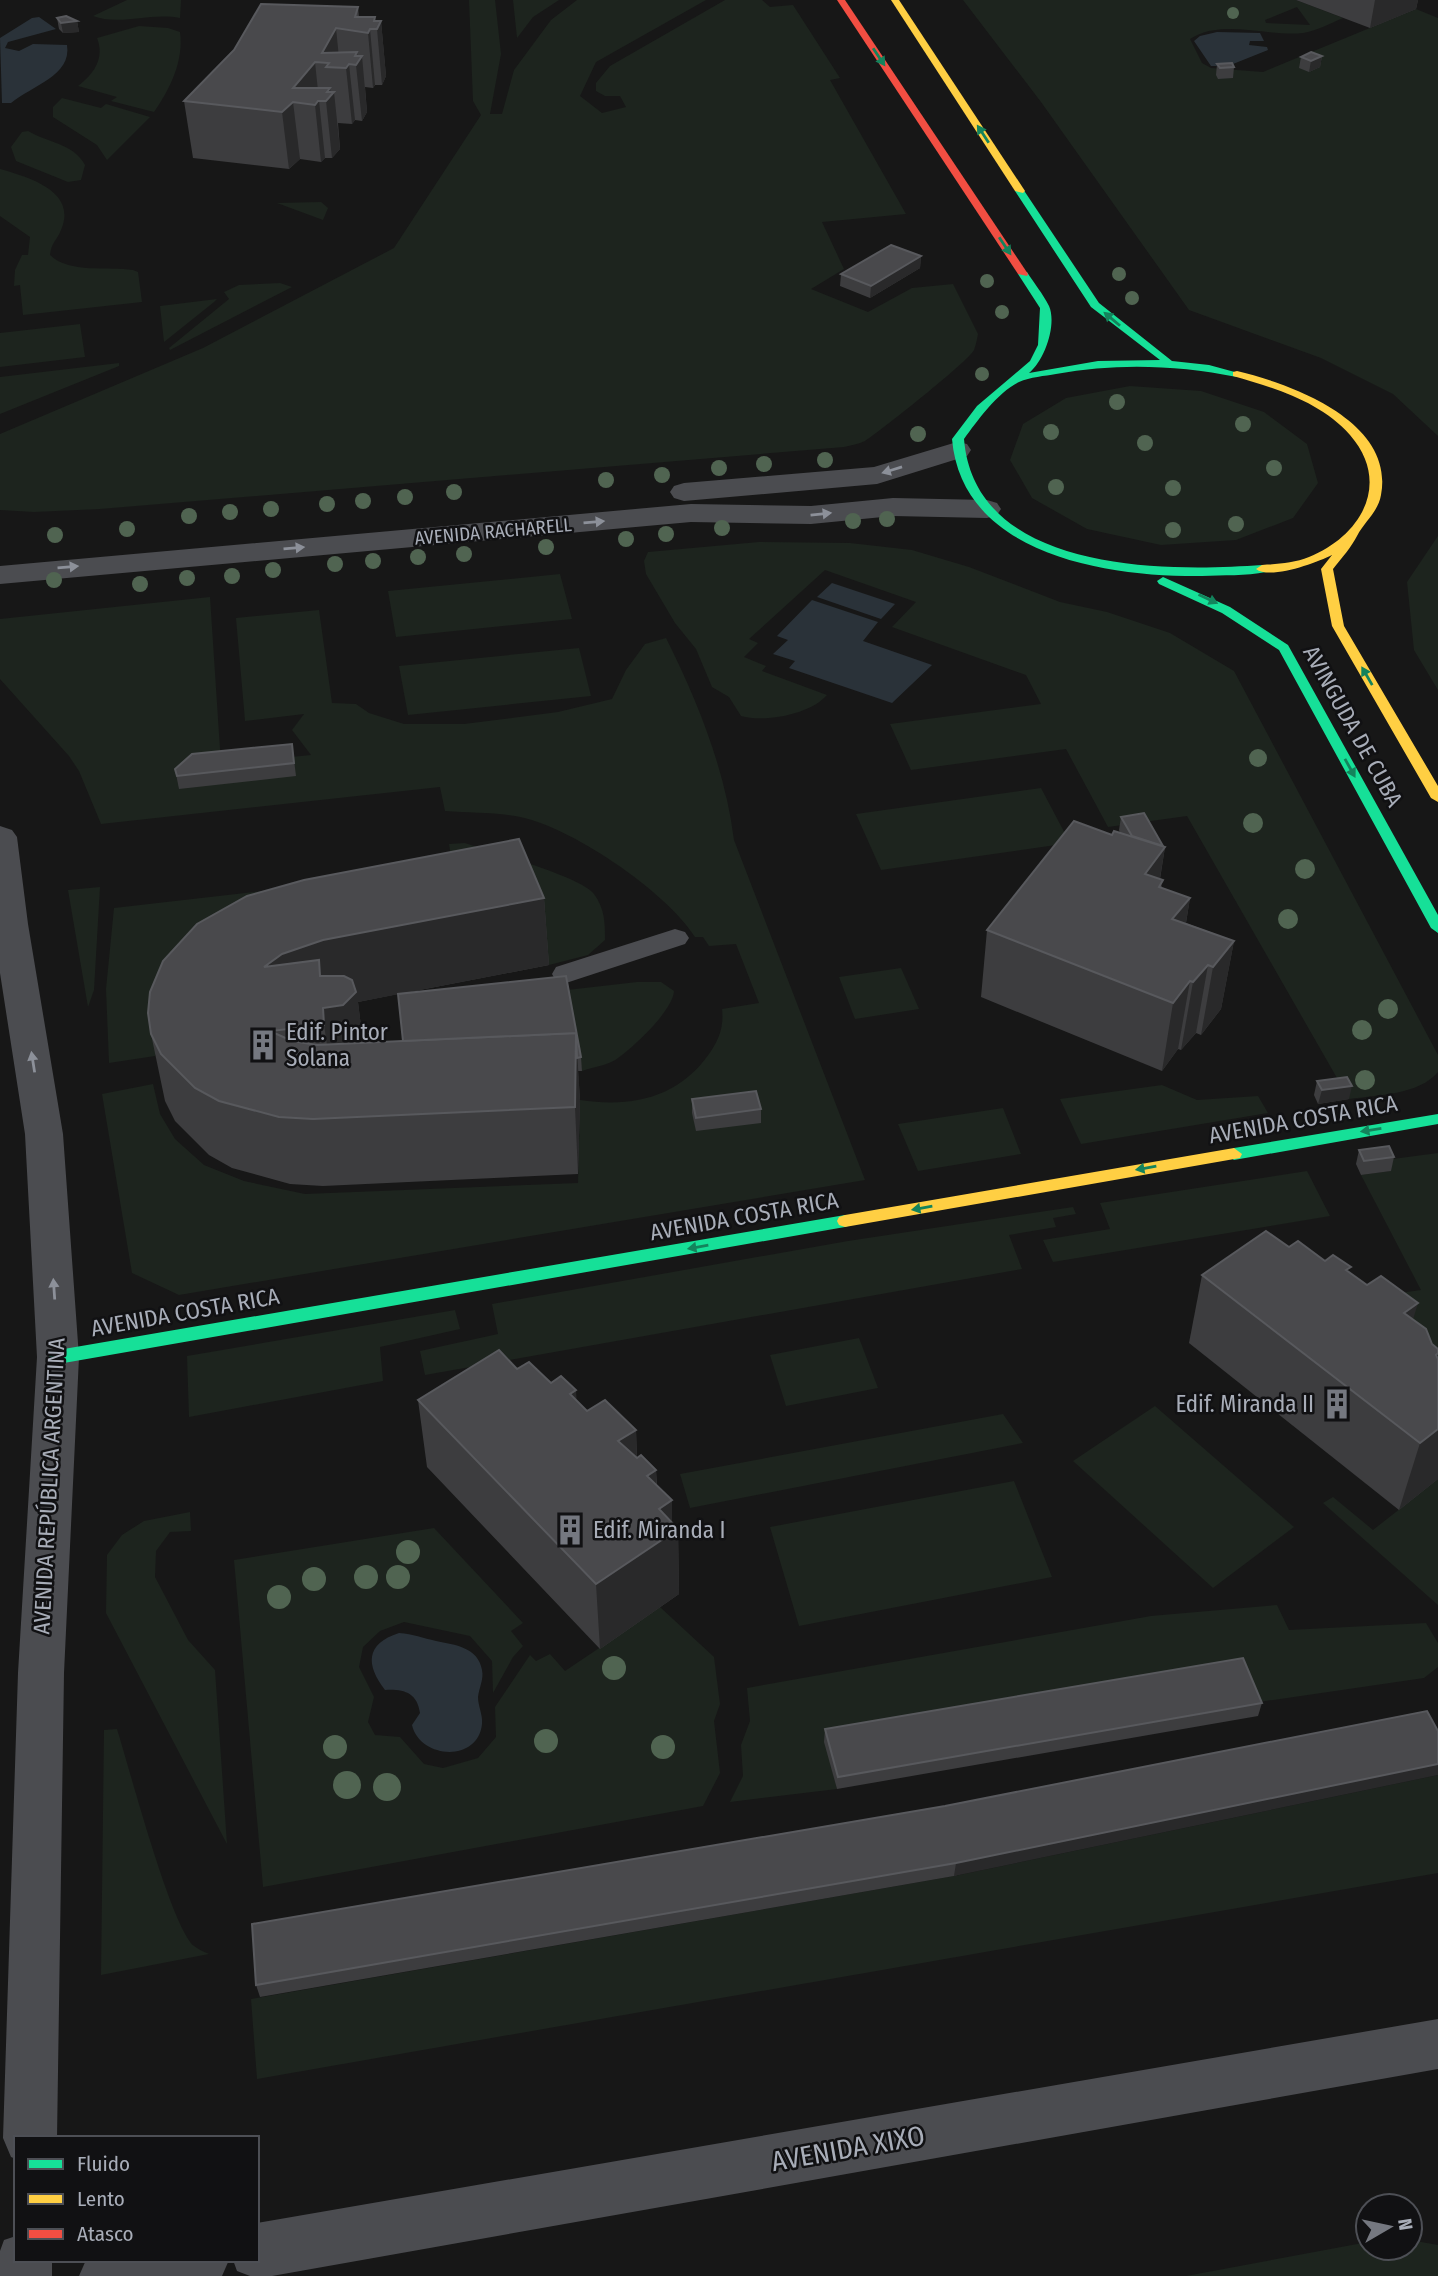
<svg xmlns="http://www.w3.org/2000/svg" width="1438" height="2276" font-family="'Fira Sans Condensed',sans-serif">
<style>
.green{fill:#1d241e;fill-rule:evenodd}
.water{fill:#2a3239}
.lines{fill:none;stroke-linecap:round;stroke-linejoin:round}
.lane{fill:#4b4c50;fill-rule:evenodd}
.street{fill:#4b4c50;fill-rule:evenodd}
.fast{fill:#16e098;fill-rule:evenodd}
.slow{fill:#ffcf43;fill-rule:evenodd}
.jam{fill:#f24e42;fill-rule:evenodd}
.tree{fill:#506451}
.wall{fill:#3d3d3f;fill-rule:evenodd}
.shaded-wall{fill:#29292a}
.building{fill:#49494c;stroke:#58595d;stroke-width:2}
.oneway{fill:#14835c}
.oneway2{fill:#8c9099}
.labels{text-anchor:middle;stroke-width:5;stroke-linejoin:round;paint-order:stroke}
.far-street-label{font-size:19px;fill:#a8adb8;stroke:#111113}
.street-label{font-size:23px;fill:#a8adb8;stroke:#111113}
.poi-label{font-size:23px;fill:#a8adb8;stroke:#111113;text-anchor:start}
.near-street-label{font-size:28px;fill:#a8adb8;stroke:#111113}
</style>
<rect width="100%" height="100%" fill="#171717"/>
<g class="green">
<path d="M127 0H181L180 18C151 12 120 26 93 16Z"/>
<path d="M469 0H495L501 54 490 114H502L514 70 551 20 577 0H706L596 62 580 96 602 113 626 107 620 96H605L596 91V83L610 66 725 0H762L770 7 793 5 840 78 830 80 906 214 822 222 844 269 811 289 868 312 912 288 953 284 978 334C977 339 976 345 974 350 970 360 878 433 865 441 859 444 851 445 844 447L100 509 34 512 0 510V434L203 348 394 248 481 115 473 101Z"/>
<polygon points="513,0 559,0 533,17 517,38"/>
<path d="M963 0H1296L1343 18C1331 23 1316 31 1303 33 1268 37 1221 18 1190 39L1202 63 1211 68 1263 72 1416 9 1438 18V436L1393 394 1321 358 1189 310 1041 102ZM1297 7 1310 25 1266 23 1265 20Z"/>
<path d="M139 26 168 28 180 32C184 61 170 89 154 112L111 101 117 97 78 86C94 74 105 58 97 38Z"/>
<polygon points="62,98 101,108 106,104 150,117 107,160 97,145 53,117 53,107"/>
<path d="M28 131C48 143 73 143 85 165L81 180 68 182 16 161 11 147 22 132Z"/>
<path d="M0 169C28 177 78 191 61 230 57 240 51 243 50 255 69 274 109 266 133 270L138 272 142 302 23 315 20 285 14 286 15 270 22 255H28L30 237 0 216Z"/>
<polygon points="321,202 328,208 323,220 277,203"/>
<polygon points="280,283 292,287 170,350 169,348 229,299 224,292 239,285"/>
<polygon points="217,299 214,302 164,342 160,306"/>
<polygon points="80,324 85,357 0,367 0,333"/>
<polygon points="119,363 119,366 0,414 0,377"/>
<polygon points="1130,386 1201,391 1264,412 1307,444 1318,483 1293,518 1236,540 1161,545 1087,529 1032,498 1010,460 1023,424 1066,398"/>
<polygon points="1438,536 1438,690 1414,650 1407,582"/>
<path d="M759 542 850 543 912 550 969 567 1060 602 1107 612 1170 633 1234 671 1438 1055V1072C1419 1095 1377 1095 1349 1099L1187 816 1108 827 1066 749 911 770 890 724 1041 704 1026 675 892 627 916 602 825 570 749 639 758 643 744 657 766 666 762 671 827 695C811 714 765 723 741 716L729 697 712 687 696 649 675 623 646 574 644 561 648 552Z"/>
<polygon points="560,574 572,619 396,637 388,591"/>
<path d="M210 597 221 764 311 755 292 730 304 714 245 721 236 618 319 610 332 703 356 704 369 713 404 724H464L558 712 612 699 626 670 645 644 666 638C698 702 725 769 734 840L865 1180 179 1295 132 1273 102 1094 153 1084 160 1114 175 1139 204 1165 244 1181 305 1194 578 1183 580 1100C631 1108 678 1098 709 1054 719 1040 724 1027 722 1009L759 1003 736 944 709 946 703 937H695C667 892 568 824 515 816 492 812 468 813 445 811L440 787 101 824 79 771 69 756 0 679V619Z"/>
<polygon points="579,648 591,696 408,715 399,666"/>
<polygon points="1041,788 1070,843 881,870 856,814"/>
<path d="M465 843C490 852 581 876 594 894 605 909 605 923 605 940L588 955 549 965 523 905 175 1017 155 1056 109 1063 106 989 114 908 453 869 449 844Z"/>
<polygon points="100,887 94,990 88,1007 68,890"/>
<polygon points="901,968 919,1009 855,1019 839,977"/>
<path d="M637 982H661L674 991C673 1010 635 1046 618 1058 609 1065 593 1067 582 1071L567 990Z"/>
<polygon points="1162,1085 1197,1100 1258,1096 1268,1113 1081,1144 1060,1099"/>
<polygon points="1003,1108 1021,1154 918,1171 898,1124"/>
<polygon points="1438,1153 1438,1412 1371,1297 1421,1290 1361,1175 1390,1171 1385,1160"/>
<polygon points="1307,1171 1330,1216 1053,1262 1043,1240 1110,1229 1100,1203"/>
<polygon points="1073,1207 1076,1214 1053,1218 1056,1227 1009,1235 1022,1269 425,1375 420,1351 498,1334 492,1304 848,1241"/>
<polygon points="455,1310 460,1329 380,1347 383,1381 189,1417 187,1356"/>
<polygon points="859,1338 878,1388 786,1406 770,1355"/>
<polygon points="1155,1406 1294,1527 1213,1588 1073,1461"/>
<polygon points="1003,1414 1023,1443 690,1508 680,1474"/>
<polygon points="1438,1479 1438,1605 1323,1503 1333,1497 1373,1530"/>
<polygon points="1014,1481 1052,1577 799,1626 770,1527"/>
<polygon points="190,1512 191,1531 170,1532 156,1551 155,1577 188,1640 215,1670 227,1844 106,1613 107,1555 122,1535 144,1521"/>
<polygon points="434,1528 523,1623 511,1631 523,1646 513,1657 493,1693 492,1661 470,1636 404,1622 380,1631 363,1647 359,1667 374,1697 368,1722 375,1735 400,1737 424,1764 443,1768 478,1758 496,1737 495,1707 530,1655 536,1661 550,1654 565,1671 660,1607 714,1657 720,1704 714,1721 720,1773 703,1806 263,1887 234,1560"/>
<polygon points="1277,1605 1289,1630 1426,1623 1438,1643 1438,1667 1424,1678 1252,1703 825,1742 837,1789 730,1802 743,1776 741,1745 750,1721 747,1688 1151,1616"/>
<path d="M117 1729C129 1767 171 1927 194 1946 198 1949 204 1952 209 1954L101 1975 104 1730Z"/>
<polygon points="1438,1775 1438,1873 257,2079 251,1999 954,1876"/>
<polygon points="1410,2240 1438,2245 1438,2276 1186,2276 1368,2242 1368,2248 1410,2248"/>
</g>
<g class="water">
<path d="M39 17 56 29 8 42 5 48 19 51 33 44 67 45C72 76 31 86 11 103H2L0 38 32 18Z"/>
<polygon points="1217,32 1260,33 1264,41 1250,41 1249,45 1267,47 1268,50 1228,66 1211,66 1194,41 1200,36"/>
<polygon points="832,583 895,604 881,619 817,597"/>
<polygon points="812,600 878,622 863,641 932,665 892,703 789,668 795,661 773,654 788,640 777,636"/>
<path d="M399 1633C413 1634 423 1638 436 1641 455 1645 478 1647 482 1670 484 1679 479 1688 478 1697 478 1706 483 1715 482 1724 478 1763 420 1759 412 1725L420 1713C417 1692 403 1689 385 1690 366 1665 365 1644 399 1633Z"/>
</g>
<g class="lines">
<polygon class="lane" points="675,929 685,932 689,938 685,944 566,983 556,981 552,974 556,967"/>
<g class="street">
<polygon points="957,442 967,444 971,450 967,456 877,484 684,501 674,498 670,492 674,486 684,483 874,467"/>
<polygon points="893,498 987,500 997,503 1001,509 997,515 987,518 893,516 811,524 691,522 0,584 0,566 691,504 811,506"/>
<polygon points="0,826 12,830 17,837 28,924 63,1134 79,1357 64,1673 57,2138 16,2138 16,2159 11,2157 3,2138 18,1673 37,1357 25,1134 0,973"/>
<polygon points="1438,2019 1438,2069 272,2276 250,2276 237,2271 233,2260 257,2260 257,2223"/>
<polygon points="16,2236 16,2260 52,2260 52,2276 0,2276 0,2251 4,2240"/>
<polygon points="86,2260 229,2260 222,2276 79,2276"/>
</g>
<g class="fast">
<path d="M1017 189H1023L1099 303 1172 361 1209 365 1242 374 1237 377C1176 365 1117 363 1056 374 1045 376 1030 377 1019 382 998 392 977 421 964 439 975 573 1164 572 1262 565L1266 566V572C1246 576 1223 575 1202 576 1109 577 962 556 952 439L977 406 1030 361 1038 345 1040 308 1018 274 1019 272H1027C1034 283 1043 294 1049 306 1057 324 1045 360 1029 373L1098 361 1160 360 1091 307 1015 191Z"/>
<polygon points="1163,577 1230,607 1288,645 1438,915 1438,933 1431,928 1279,650 1222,613 1159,584 1157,581"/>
<polygon points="1438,1114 1438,1124 1234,1160 1226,1154 1234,1148"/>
<polygon points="845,1215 851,1217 853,1221 851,1225 845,1227 58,1364 52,1362 49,1357 52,1352 58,1350"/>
</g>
<g class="slow">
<polygon points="891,0 899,0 1025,191 1023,193 1015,191"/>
<path d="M1237 371C1291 384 1395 421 1381 495 1378 512 1365 521 1357 536 1352 546 1342 558 1333 569L1344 626 1438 786V802L1431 798 1332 626 1321 569 1332 555C1316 563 1270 580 1256 569L1262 565C1278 564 1294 563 1309 557 1361 536 1392 483 1350 435 1321 402 1275 388 1233 376V372Z"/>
<polygon points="1234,1148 1242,1154 1240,1158 845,1227 839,1225 837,1221 839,1217 845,1215"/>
</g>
<polygon class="jam" points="837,0 845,0 1028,274 1027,276 1018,274"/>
</g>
<g class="tree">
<circle cx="1233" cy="13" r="6"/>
<circle cx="1119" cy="274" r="7"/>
<circle cx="987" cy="281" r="7"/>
<circle cx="1132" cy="298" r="7"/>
<circle cx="1002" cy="312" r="7"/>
<circle cx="982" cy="374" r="7"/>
<circle cx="1117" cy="402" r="8"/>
<circle cx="1243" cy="424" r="8"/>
<circle cx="1051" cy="432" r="8"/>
<circle cx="918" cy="434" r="8"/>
<circle cx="1145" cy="443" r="8"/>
<circle cx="825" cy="460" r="8"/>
<circle cx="764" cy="464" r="8"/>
<circle cx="719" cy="468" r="8"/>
<circle cx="1274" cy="468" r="8"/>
<circle cx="662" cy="475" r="8"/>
<circle cx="606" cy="480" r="8"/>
<circle cx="1056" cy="487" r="8"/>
<circle cx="1173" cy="488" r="8"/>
<circle cx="454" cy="492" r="8"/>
<circle cx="405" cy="497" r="8"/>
<circle cx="363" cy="501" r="8"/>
<circle cx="327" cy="504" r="8"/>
<circle cx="271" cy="509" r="8"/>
<circle cx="230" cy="512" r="8"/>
<circle cx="189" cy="516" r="8"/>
<circle cx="887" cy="519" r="8"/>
<circle cx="853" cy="521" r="8"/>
<circle cx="1236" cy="524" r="8"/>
<circle cx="722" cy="528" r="8"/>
<circle cx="127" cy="529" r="8"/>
<circle cx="1173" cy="530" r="8"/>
<circle cx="666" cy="534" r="8"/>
<circle cx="55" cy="535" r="8"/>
<circle cx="626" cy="539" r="8"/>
<circle cx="546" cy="547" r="8"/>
<circle cx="464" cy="554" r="8"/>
<circle cx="418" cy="557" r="8"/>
<circle cx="373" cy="561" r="8"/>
<circle cx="335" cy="564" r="8"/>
<circle cx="273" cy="570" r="8"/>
<circle cx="232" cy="576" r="8"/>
<circle cx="187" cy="578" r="8"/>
<circle cx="54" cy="580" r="8"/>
<circle cx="140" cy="584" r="8"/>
<circle cx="1258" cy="758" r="9"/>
<circle cx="1253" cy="823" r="10"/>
<circle cx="1305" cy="869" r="10"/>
<circle cx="1288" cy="919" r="10"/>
<circle cx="1388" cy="1009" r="10"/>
<circle cx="1362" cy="1030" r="10"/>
<circle cx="1365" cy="1080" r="10"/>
<circle cx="408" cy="1552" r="12"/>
<circle cx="366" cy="1577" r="12"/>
<circle cx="398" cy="1577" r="12"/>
<circle cx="314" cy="1579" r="12"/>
<circle cx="279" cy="1597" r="12"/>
<circle cx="614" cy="1668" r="12"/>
<circle cx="546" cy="1741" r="12"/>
<circle cx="335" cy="1747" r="12"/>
<circle cx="663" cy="1747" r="12"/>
<circle cx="347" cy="1785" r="14"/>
<circle cx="387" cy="1787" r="14"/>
</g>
<g class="wall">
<polygon points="1296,0 1418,0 1416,9 1370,28"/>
<polygon points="358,7 359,17 381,21 386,76 382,85 375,85 373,88 365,87 367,112 362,121 355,120 352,124 338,123 340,149 332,158 325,158 321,162 300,159 289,169 193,158 184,101"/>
<polygon points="57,18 77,21 79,32 63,33 59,29"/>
<polygon points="1322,56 1320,67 1309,72 1299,68 1301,57"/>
<polygon points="1217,64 1234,67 1233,78 1218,79 1216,75"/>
<polygon points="921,256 920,268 870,298 840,286 841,274"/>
<polygon points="292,744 296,776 179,789 175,769"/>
<polygon points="1121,817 1165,847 1160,879 1162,888 1190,898 1186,923 1234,941 1221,1009 1201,1035 1196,1033 1181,1050 1178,1049 1162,1071 981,997 987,930 1120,833 1119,830"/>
<path d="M544 898 549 965 399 994 581 1057 582 1071H578L580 1100 578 1174 323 1186 290 1184 232 1168 209 1155 175 1121 165 1101 151 1034ZM398 994 403 1041 363 1043 358 1002Z"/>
<polygon points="1317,1081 1349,1099 1318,1104 1314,1095"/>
<polygon points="692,1099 761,1109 761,1123 696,1131 692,1113"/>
<polygon points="1359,1150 1394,1157 1391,1171 1361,1175 1356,1164"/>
<polygon points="1289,1247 1325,1261 1349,1273 1413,1320 1438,1479 1399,1510 1189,1343 1202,1275"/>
<polygon points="517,1369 551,1383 576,1400 587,1411 636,1430 637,1458 656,1470 657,1485 672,1500 672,1523 678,1529 679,1594 600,1649 427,1467 418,1400"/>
<polygon points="1262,1703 1258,1716 837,1789 824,1742 825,1729"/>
<polygon points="1438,1731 954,1876 260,1997 256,1985"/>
</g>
<g class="shaded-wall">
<polygon points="1375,0 1418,0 1416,9 1370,28"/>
<polygon points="77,21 79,32 63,33 61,23"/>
<polygon points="381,21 386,76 382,85 377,29"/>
<polygon points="336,28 340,68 329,63 322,53"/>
<polygon points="370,29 375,85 373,88 368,33"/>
<polygon points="357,52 358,61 362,56 367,112 362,121 355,56"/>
<polygon points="1322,56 1320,67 1309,72 1311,61"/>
<polygon points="315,62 325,158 321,162 315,105 293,88"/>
<polygon points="349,64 355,120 352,124 346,68"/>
<polygon points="330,88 331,96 334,92 340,149 332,158 326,101 327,92"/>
<polygon points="293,102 300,159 289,169 282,112"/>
<polygon points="921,256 920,268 870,298 871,286"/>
<polygon points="1165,847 1154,914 1135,941 1142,854"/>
<polygon points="544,898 549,965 358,1002 365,1059 334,1092 324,1025 264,967 282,954 323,940"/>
<polygon points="1190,898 1179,965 1172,919"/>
<polygon points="1234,941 1221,1009 1201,1035 1213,967"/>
<polygon points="1208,965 1196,1033 1181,1050 1193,982"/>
<polygon points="1190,981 1178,1049 1162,1071 1173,1003"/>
<polygon points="576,1033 580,1100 578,1174 575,1107"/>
<polygon points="1352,1086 1349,1099 1318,1104 1322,1090"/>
<polygon points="1418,1303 1398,1370 1404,1313"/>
<polygon points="576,1390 580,1457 570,1394"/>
<polygon points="1438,1429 1438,1479 1399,1510 1420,1443"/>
<polygon points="636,1430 638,1496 618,1441"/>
<polygon points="656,1470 658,1536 647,1476"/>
<polygon points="672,1500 672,1532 678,1529 679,1594 600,1649 596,1584 659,1509"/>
<polygon points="1438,1764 1438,1775 954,1876 956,1863"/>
</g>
<g class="building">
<polygon points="261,4 358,7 355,17 375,17 374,21 381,21 377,29 370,29 368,33 336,28 322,53 357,52 355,56 362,56 356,65 349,64 346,68 326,67 329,63 315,62 293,88 330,88 327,92 334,92 326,101 318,101 315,105 293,102 282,112 184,101 234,50"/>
<polygon points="66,16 77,21 61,23 57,18"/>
<polygon points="1311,52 1322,56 1311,61 1301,57"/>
<polygon points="1232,63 1234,67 1220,68 1217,64"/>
<polygon points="891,245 921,256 871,286 841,274"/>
<polygon points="292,744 294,763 177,776 175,769 192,754"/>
<polygon points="1144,813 1163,846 1132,836 1121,817"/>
<polygon points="1074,821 1112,835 1114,831 1165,847 1145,874 1163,880 1159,887 1190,898 1172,919 1234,941 1213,967 1208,965 1193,982 1190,981 1173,1003 987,930"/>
<polygon points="519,839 544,898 323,940 282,954 264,967 319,960 320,976 344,976 352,980 356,992 343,1005 323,1008 324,1025 270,1031 292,1041 317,1045 576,1033 575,1107 313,1119 279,1117 219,1101 195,1088 161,1054 151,1034 148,1013 150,992 163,961 197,924 247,896 304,880"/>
<polygon points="566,976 581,1057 577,1058 576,1033 403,1041 398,994"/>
<polygon points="1347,1077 1352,1086 1322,1090 1317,1081"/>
<polygon points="756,1091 761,1109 696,1118 692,1099"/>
<polygon points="1389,1146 1394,1157 1364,1161 1359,1150"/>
<polygon points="1266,1231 1289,1247 1298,1241 1325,1261 1333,1255 1351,1267 1346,1270 1367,1285 1381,1276 1418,1303 1404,1313 1426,1329 1432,1344 1438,1349 1438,1353 1436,1355 1438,1359 1438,1429 1420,1443 1202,1275"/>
<polygon points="499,1350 517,1369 529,1362 551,1383 561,1376 576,1390 570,1394 587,1411 605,1400 636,1430 618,1441 637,1458 641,1455 656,1470 647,1476 672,1500 659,1509 678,1529 596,1584 418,1400"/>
<polygon points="1243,1658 1262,1703 838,1777 825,1729"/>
<polygon points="1427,1711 1438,1731 1438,1764 956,1863 256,1985 252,1924 945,1806"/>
</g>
<defs><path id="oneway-solid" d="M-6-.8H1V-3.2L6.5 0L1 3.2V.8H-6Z" transform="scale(1.75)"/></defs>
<g class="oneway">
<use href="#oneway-solid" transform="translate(879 57) rotate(56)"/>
<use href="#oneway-solid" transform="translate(983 134) rotate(-123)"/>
<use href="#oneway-solid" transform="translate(1005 246) rotate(56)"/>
<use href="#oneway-solid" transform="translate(1112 319) rotate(-140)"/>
<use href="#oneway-solid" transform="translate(1208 599) rotate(25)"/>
<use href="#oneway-solid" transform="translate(1367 676) rotate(-120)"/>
<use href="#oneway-solid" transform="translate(1350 768) rotate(61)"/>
<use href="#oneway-solid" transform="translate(1371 1130) rotate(171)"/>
<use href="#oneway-solid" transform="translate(1146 1168) rotate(170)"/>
<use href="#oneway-solid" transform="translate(922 1208) rotate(170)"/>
<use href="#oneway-solid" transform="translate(698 1247) rotate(170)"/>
</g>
<g class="oneway2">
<use href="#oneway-solid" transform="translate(892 470) rotate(163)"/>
<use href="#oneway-solid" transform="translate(821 514) rotate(-6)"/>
<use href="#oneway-solid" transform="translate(594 522) rotate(-5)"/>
<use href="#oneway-solid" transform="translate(294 548) rotate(-5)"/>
<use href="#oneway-solid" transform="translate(68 567) rotate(-5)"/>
<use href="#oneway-solid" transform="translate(33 1062) rotate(-99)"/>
<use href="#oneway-solid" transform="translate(54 1289) rotate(-94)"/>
</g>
<defs>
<g id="building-bare" transform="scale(2.415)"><path d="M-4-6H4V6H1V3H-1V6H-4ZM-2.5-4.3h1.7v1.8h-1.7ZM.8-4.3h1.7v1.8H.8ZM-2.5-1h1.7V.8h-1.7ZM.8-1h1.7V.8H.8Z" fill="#757880" stroke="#111113" stroke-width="2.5" paint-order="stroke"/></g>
</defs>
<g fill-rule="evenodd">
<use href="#building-bare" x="263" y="1045"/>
<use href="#building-bare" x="1337" y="1404"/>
<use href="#building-bare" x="570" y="1530"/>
</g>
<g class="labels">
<g class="far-street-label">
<text transform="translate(493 531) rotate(-5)" y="7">AVENIDA RACHARELL</text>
</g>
<g class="street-label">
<text transform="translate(1353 726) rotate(61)" y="8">AVINGUDA DE CUBA</text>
<text transform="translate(1303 1119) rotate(-10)" y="8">AVENIDA COSTA RICA</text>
<text transform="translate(744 1216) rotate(-10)" y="8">AVENIDA COSTA RICA</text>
<text transform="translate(185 1312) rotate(-10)" y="8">AVENIDA COSTA RICA</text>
<text transform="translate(49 1486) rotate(-87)" y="8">AVENIDA REPÚBLICA ARGENTINA</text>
</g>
<g class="poi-label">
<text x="286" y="1040">Edif. Pintor<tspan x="286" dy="26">Solana</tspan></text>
<text x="1314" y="1412" text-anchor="end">Edif. Miranda II</text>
<text x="593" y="1538">Edif. Miranda I</text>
</g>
<g class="near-street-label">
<text transform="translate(848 2148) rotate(-10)" y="10">AVENIDA XIXO</text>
</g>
</g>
<rect x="14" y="2136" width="245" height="126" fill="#111113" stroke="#4d4f55" stroke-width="2"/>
<rect x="28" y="2159" width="35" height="10" fill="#16e098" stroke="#4d4f55" stroke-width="2"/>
<text x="77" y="2171" font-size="21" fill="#a8adb8">Fluido</text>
<rect x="28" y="2194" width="35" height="10" fill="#ffcf43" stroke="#4d4f55" stroke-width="2"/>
<text x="77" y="2206" font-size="21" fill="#a8adb8">Lento</text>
<rect x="28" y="2229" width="35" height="10" fill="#f24e42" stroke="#4d4f55" stroke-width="2"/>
<text x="77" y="2241" font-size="21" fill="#a8adb8">Atasco</text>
<g transform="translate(1389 2227) rotate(81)"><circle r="33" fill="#111113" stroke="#4d4f55" stroke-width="2"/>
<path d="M0-5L12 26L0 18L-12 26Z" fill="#757880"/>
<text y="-10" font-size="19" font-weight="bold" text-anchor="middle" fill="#a8adb8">N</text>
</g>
</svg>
